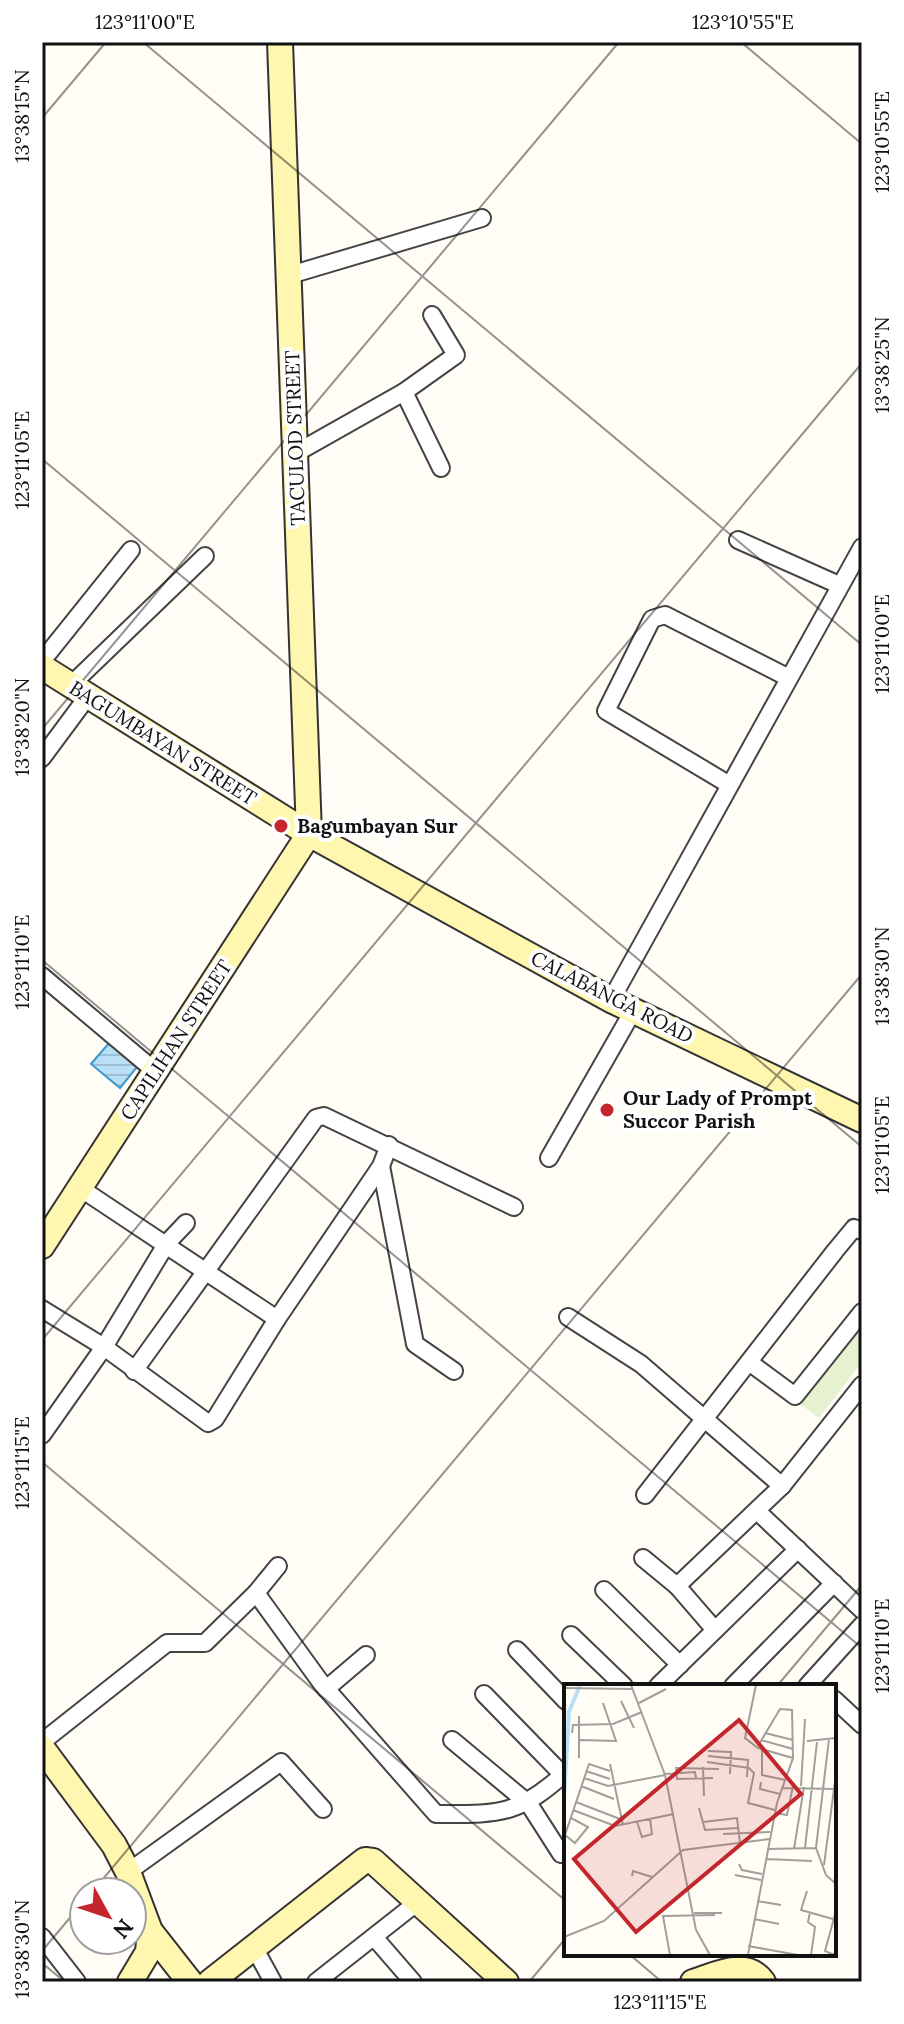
<svg xmlns="http://www.w3.org/2000/svg" width="904" height="2024" font-family="Lora,serif">
<style>
.pitch{fill:#e6f2cf}
.water{fill:url(#water-rules);stroke:#3f96cf;stroke-width:2}
.lines{fill:none;stroke-linecap:round;stroke-linejoin:round}
.street-casing{stroke:#444;stroke-width:20}
.secondary-casing{stroke:#333;stroke-width:28}
.street{stroke:#fff;stroke-width:16}
.secondary{stroke:#fff6b0;stroke-width:24}
.ticks{fill:none;stroke:#111;stroke-width:2;stroke-opacity:0.45}
.poi-dot{fill:#c4262e;stroke:#fff;stroke-width:3}
.labels{text-anchor:middle;stroke-width:8;stroke-linejoin:round;paint-order:stroke}
.street-label{font-size:20px;fill:#111;stroke:#fff}
.poi-label{font-size:20px;font-weight:bold;fill:#111;stroke:#fff;text-anchor:start}
.inset-river{fill:none;stroke:#b9e0f7;stroke-width:4}
.inset-road{fill:none;stroke:#a09f9a;stroke-width:2}
.view{fill:#c4262e;fill-opacity:0.15;stroke:#c4262e;stroke-width:4}
.inset-edge{fill:none;stroke:#111;stroke-width:4}
.neatline{fill:none;stroke:#111;stroke-width:3}
.ticks-label{font-size:20px;text-anchor:middle;fill:#111}
</style>
<defs>
<pattern id="water-rules" width="6" height="5" patternUnits="userSpaceOnUse" patternTransform="scale(2)"><rect width="6" height="5" fill="#b9e0f7"/><path d="M0 2.5h6" fill="none" stroke="#9ebfd3"/></pattern>
</defs>
<rect width="100%" height="100%" fill="#fffdf5"/>
<polygon class="pitch" points="849,1322 862,1333 862,1362 819,1418 791,1397"/>
<polygon class="water" points="109,1043 137,1067 120,1088 91,1064"/>
<g class="lines">
<g class="street-casing">
<g id="street">
<polyline points="290,275 482,218"/>
<polyline points="404,392 441,468"/>
<polyline points="296,453 404,392 456,355 432,315"/>
<polyline points="738,540 839,585"/>
<polyline points="42,661 131,550"/>
<polyline points="71,685 205,556"/>
<polyline points="42,758 88,696"/>
<polyline points="728,784 606,711 652,619 665,615 787,677"/>
<polyline points="42,976 155,1071"/>
<polyline points="611,1000 862,547"/>
<polyline points="549,1158 633,1011"/>
<polyline points="381,1166 415,1344 454,1371"/>
<polyline points="80,1188 277,1319"/>
<polyline points="42,1309 104,1347 208,1423 215,1419 277,1319 381,1166 389,1145"/>
<polyline points="568,1317 641,1364 782,1486"/>
<polyline points="749,1362 795,1396 862,1312"/>
<polyline points="134,1371 316,1118 324,1116 514,1207"/>
<polyline points="42,1435 104,1347 167,1243 186,1223"/>
<polyline points="645,1495 835,1251 854,1228 862,1231"/>
<polyline points="757,1511 862,1610"/>
<polyline points="643,1558 677,1586 715,1630"/>
<polyline points="677,1586 782,1486 862,1385"/>
<polyline points="604,1590 680,1665"/>
<polyline points="256,1593 278,1566"/>
<polyline points="571,1635 624,1686"/>
<polyline points="517,1650 566,1701"/>
<polyline points="658,1686 798,1549"/>
<polyline points="733,1686 834,1583"/>
<polyline points="807,1686 862,1625"/>
<polyline points="326,1689 366,1655"/>
<polyline points="484,1694 563,1775"/>
<polyline points="834,1699 862,1725"/>
<polyline points="452,1740 529,1804 561,1854 566,1849"/>
<path d="M42 1742 167 1643H205L256 1593 322 1684 436 1814C499 1814 518 1816 566 1772"/>
<polyline points="128,1872 281,1762 323,1809"/>
<polyline points="42,1937 77,1982"/>
<polyline points="374,1937 413,1982"/>
<polyline points="255,1949 273,1982"/>
<polyline points="316,1982 419,1901"/>
</g>
</g>
<g class="secondary-casing">
<g id="secondary">
<polyline points="42,667 309,834 611,1000 862,1120"/>
<polyline points="42,1246 309,834 280,42"/>
<polyline points="42,1748 114,1845 128,1872 150,1931 190,1982"/>
<polyline points="130,1982 148,1952 150,1931"/>
<polyline points="210,1982 365,1860 373,1861 506,1982"/>
<path d="M693 1982C715 1975 746 1958 763 1982"/>
</g>
</g>
<use href="#street" class="street"/>
<use href="#secondary" class="secondary"/>
</g>
<path class="ticks" d="M143 42 862 645M741 42 862 144M42 118 106 42M42 459 862 1147M42 729 619 42M42 960 862 1648M42 1340 862 363M42 1462 566 1901M777 1686 862 1585M92 1892 862 974M42 1951 84 1901M629 1954 662 1982M42 1963 65 1982M529 1982 566 1938"/>
<g class="poi-dot">
<circle cx="281" cy="826" r="8"/>
<circle cx="607" cy="1110" r="8"/>
</g>
<g class="labels">
<g class="street-label">
<text transform="translate(295 438) rotate(-92)" y="7">TACULOD STREET</text>
<text transform="translate(163 743) rotate(32)" y="7">BAGUMBAYAN STREET</text>
<text transform="translate(612 997) rotate(27)" y="7">CALABANGA ROAD</text>
<text transform="translate(176 1040) rotate(-57)" y="7">CAPILIHAN STREET</text>
</g>
<g class="poi-label">
<text x="297" y="833">Bagumbayan Sur</text>
<text x="623" y="1105">Our Lady of Prompt<tspan x="623" dy="23">Succor Parish</tspan></text>
</g>
</g>
<g transform="translate(564 1684)">
<rect width="272" height="272" fill="#fffdf5"/>
<path class="inset-river" d="M0 115 5 28 16 1"/>
<path class="inset-road" d="M67 1 101 91 132 246 146 271M192 1 181 54 194 64 229 74M0 4 69 5M57 17 70 44M75 19 102 5M15 32V74M8 49 9 41 49 40 78 28M201 49 229 56M265 55 252 164 262 191 272 200M16 56 52 57 39 19M197 56 229 65M243 57 272 54M198 65V91L221 96M144 67 167 68 166 90M144 72 184 76 183 93M143 78 185 84 190 89 184 119 211 126M46 80 59 141M139 83 140 112M22 87 46 95M101 90 131 88 132 94M20 94 44 102 101 91M149 94 113 95 112 84 155 85M197 98 196 105 216 110M17 102 50 115M237 102 241 35M219 104 271 105M12 118 56 135M135 124 141 146 174 144M9 126 51 142 110 130M211 129 223 131 229 102M7 134 24 143 11 159 1 151 25 80 46 87M73 138 78 153 88 150 86 135M139 138 173 134 176 159M159 150 206 148M241 164 253 58M203 165 252 164M230 165 240 103M202 175 248 177M175 180 178 186 198 190M260 181 272 90M171 191 197 196M68 192 69 187 88 193M243 207 237 226 269 235M193 217 217 221M272 227 261 267 270 271 272 263M246 228 244 238 251 243 247 271M130 229H158M190 235 215 240M0 253 40 237 119 166 205 155M184 262 234 271M106 271 99 232 151 231M184 271 213 119 229 74 228 26 216 25 194 62"/>
<path class="view" d="M175 36 237 110 72 248 10 175Z"/>
<rect width="272" height="272" class="inset-edge"/>
</g>
<rect width="904" height="2024" fill="none" stroke="#ffffff" stroke-width="88"/>
<g transform="translate(108 1916) rotate(130)"><circle r="38" fill="#ffffff" stroke="#a0a0a0" stroke-width="2"/>
<path d="M0-6L14 30L0 20L-14 30Z" fill="#c4262e"/>
<text y="-12" font-size="22" font-weight="bold" text-anchor="middle" fill="#111111">N</text>
</g>
<rect x="44" y="44" width="816" height="1936" class="neatline"/>
<g class="ticks-label">
<text x="145" y="29">123°11'00"E</text>
<text x="743" y="29">123°10'55"E</text>
<text transform="translate(22 116) rotate(-90)" y="7">13°38'15"N</text>
<text transform="translate(882 142) rotate(-90)" y="7">123°10'55"E</text>
<text transform="translate(882 365) rotate(-90)" y="7">13°38'25"N</text>
<text transform="translate(22 460) rotate(-90)" y="7">123°11'05"E</text>
<text transform="translate(882 644) rotate(-90)" y="7">123°11'00"E</text>
<text transform="translate(22 727) rotate(-90)" y="7">13°38'20"N</text>
<text transform="translate(22 962) rotate(-90)" y="7">123°11'10"E</text>
<text transform="translate(882 976) rotate(-90)" y="7">13°38'30"N</text>
<text transform="translate(882 1145) rotate(-90)" y="7">123°11'05"E</text>
<text transform="translate(22 1463) rotate(-90)" y="7">123°11'15"E</text>
<text transform="translate(882 1646) rotate(-90)" y="7">123°11'10"E</text>
<text transform="translate(22 1949) rotate(-90)" y="7">13°38'30"N</text>
<text x="660" y="2009">123°11'15"E</text>
</g>
</svg>
